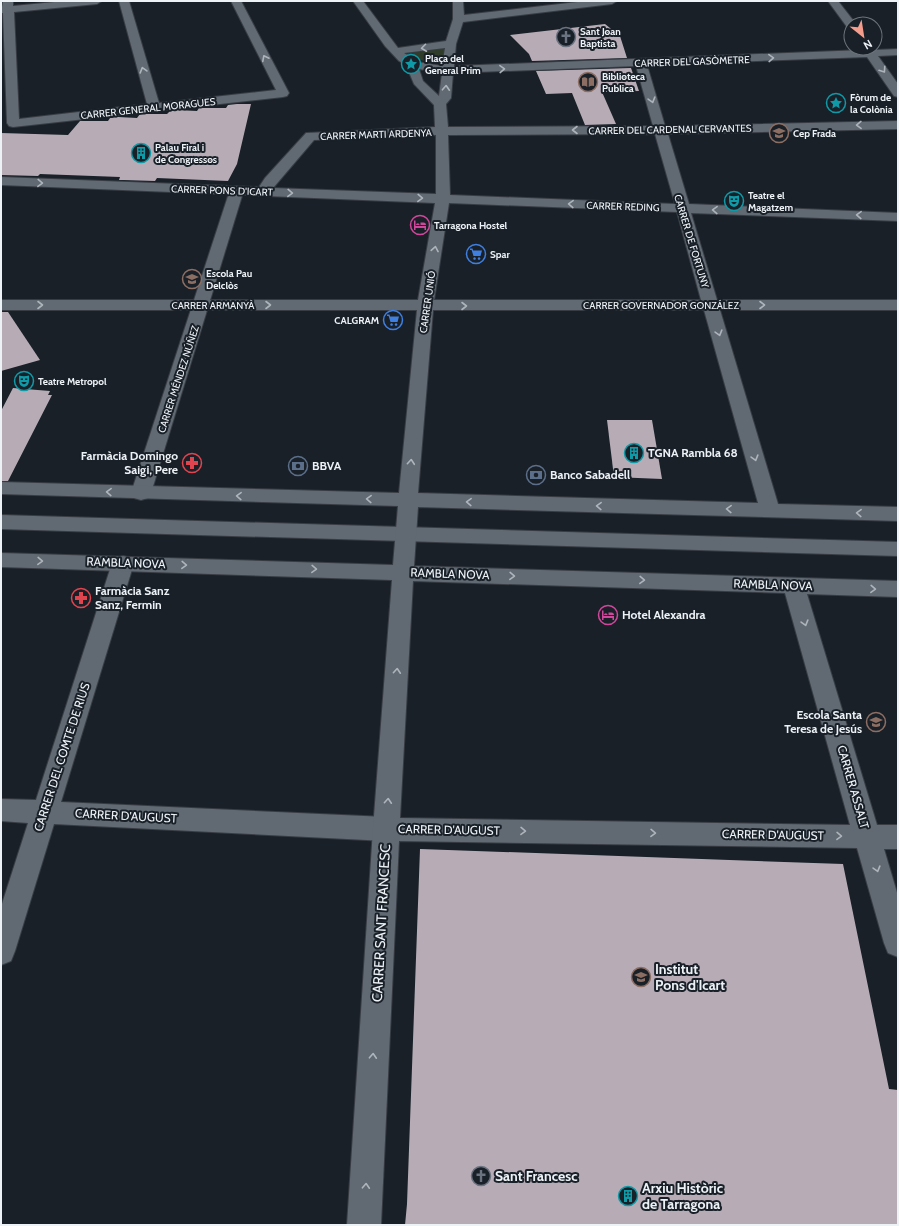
<svg xmlns="http://www.w3.org/2000/svg" width="899" height="1226" font-family="Cabin,sans-serif">
<style>
.green{fill:#2f3c2a}
.building{fill:#b7acb6}
.lines{fill:none;stroke-linecap:round;stroke-linejoin:round}
.pedestrian-casing{stroke:#383d44;stroke-width:2}
.minor-casing{stroke:#383d44;stroke-width:2}
.pedestrian{fill:#616972;fill-rule:evenodd}
.minor{fill:#616972;fill-rule:evenodd}
.oneway{stroke:#aeb4bb}
.labels{text-anchor:middle;stroke-width:4;stroke-linejoin:round;paint-order:stroke}
.far-poi-label{font-size:10px;font-weight:bold;fill:#edf2f7;stroke:#192028;text-anchor:start}
.far-street-label{font-size:10px;fill:#edf2f7;stroke:#192028}
.poi-label{font-size:12px;font-weight:bold;fill:#edf2f7;stroke:#192028;text-anchor:start}
.street-label{font-size:12px;fill:#edf2f7;stroke:#192028}
.near-street-label{font-size:14px;fill:#edf2f7;stroke:#192028}
.near-poi-label{font-size:14px;font-weight:bold;fill:#edf2f7;stroke:#192028;text-anchor:start}
</style>
<rect width="100%" height="100%" fill="#192028"/>
<path class="green" d="M444 48 446 51 444 61C433 64 416 61 407 53Z"/>
<g class="building">
<polygon points="605,24 620,36 627,58 532,61 529,54 510,35"/>
<polygon points="631,68 639,91 602,92 616,124 585,125 572,93 546,94 536,71"/>
<polygon points="237,104 251,104 237,164 228,181 157,178 155,181 123,180 119,180 120,177 40,174 38,176 1,175 1,133 68,135 80,121 108,121 110,118 118,117 137,118 140,114 167,114 170,111 176,110 197,111 199,108 226,108 228,105"/>
<polygon points="1,312 8,312 40,360 1,371"/>
<polygon points="13,388 50,391 48,395 52,395 8,481 1,481 1,411"/>
<polygon points="607,420 652,420 662,479 614,477"/>
<polygon points="420,849 843,864 889,1089 898,1090 898,1225 405,1225 407,1204"/>
</g>
<g class="lines">
<g class="pedestrian-casing">
<g id="pedestrian">
<polygon points="235,192 240,193 242,196 151,493 148,498 141,500 134,498 131,493 228,196 230,193"/>
<polygon points="1,515 898,542 898,556 1,529"/>
<polygon points="123,556 130,558 134,563 61,802 386,817 395,821 399,829 395,837 386,841 54,824 15,951 11,961 1,965 1,907 28,823 1,821 1,799 36,800 112,563 116,558"/>
</g>
</g>
<g class="minor-casing">
<g id="minor">
<polygon points="3,1 13,1 13,6 65,1 102,1 97,4 14,12 19,119 147,104 119,1 129,1 159,103 276,90 231,1 241,1 289,93 287,96 283,97 13,127 9,126 7,123 3,13 1,13"/>
<path d="M353 1H363L398 48 446 41 453 19V1H463L464 15 586 1H617L612 4 463 22 456 44 454 66 863 50 861 48H873L874 50 898 49V55L878 56 898 84V97L894 96 867 57 647 65 665 126 898 121V129L668 134 689 204 898 213V221L691 213 717 300H898V310H720L778 504 898 507V521L418 507 414 566 898 581V597L807 594 877 825H898V849H884L898 896V957L888 953 884 943 857 848 399 841 381 1225H347L373 829 392 580 1 567V553L393 565 398 506 1 494V482L399 493 417 310H1V300H418L435 203 1 185V177L259 187 265 178 306 133 435 127 434 105 414 84 406 65 399 61 385 46ZM445 48 442 66 418 62 404 53ZM636 66 653 126 448 127 446 104 451 98 453 73ZM419 69 442 73 439 96 423 81ZM655 134 675 204 450 195 448 135ZM436 135V194L273 188 314 140ZM449 203 677 212 701 300H434ZM433 310H704L758 503 418 493ZM413 581 785 593 850 825 400 818Z"/>
<polygon points="828,1 838,1 856,24 851,24 851,28 847,27"/>
</g>
</g>
<use href="#pedestrian" class="pedestrian"/>
<use href="#minor" class="minor"/>
</g>
<defs><path id="oneway-chevron" d="M-2-3.5L2.5 0L-2 3.5" fill="none" stroke-width="1.6" stroke-linecap="round" stroke-linejoin="round"/></defs>
<g class="oneway">
<use href="#oneway-chevron" transform="translate(424 48) rotate(173)"/>
<use href="#oneway-chevron" transform="translate(265 58) rotate(-117)"/>
<use href="#oneway-chevron" transform="translate(771 58) rotate(-2)"/>
<use href="#oneway-chevron" transform="translate(502 69) rotate(-2)"/>
<use href="#oneway-chevron" transform="translate(143 70) rotate(-106)"/>
<use href="#oneway-chevron" transform="translate(883 70) rotate(56)"/>
<use href="#oneway-chevron" transform="translate(446 88) rotate(-87)"/>
<use href="#oneway-chevron" transform="translate(652 100) rotate(74)"/>
<use href="#oneway-chevron" transform="translate(859 125) rotate(179)"/>
<use href="#oneway-chevron" transform="translate(575 130) rotate(180)"/>
<use href="#oneway-chevron" transform="translate(40 183) rotate(2)"/>
<use href="#oneway-chevron" transform="translate(290 193) rotate(2)"/>
<use href="#oneway-chevron" transform="translate(420 198) rotate(2)"/>
<use href="#oneway-chevron" transform="translate(571 204) rotate(-178)"/>
<use href="#oneway-chevron" transform="translate(715 210) rotate(-178)"/>
<use href="#oneway-chevron" transform="translate(859 215) rotate(-178)"/>
<use href="#oneway-chevron" transform="translate(435 249) rotate(-80)"/>
<use href="#oneway-chevron" transform="translate(40 305)"/>
<use href="#oneway-chevron" transform="translate(268 305)"/>
<use href="#oneway-chevron" transform="translate(762 305)"/>
<use href="#oneway-chevron" transform="translate(464 306)"/>
<use href="#oneway-chevron" transform="translate(719 333) rotate(74)"/>
<use href="#oneway-chevron" transform="translate(755 458) rotate(74)"/>
<use href="#oneway-chevron" transform="translate(411 462) rotate(-85)"/>
<use href="#oneway-chevron" transform="translate(109 492) rotate(-178)"/>
<use href="#oneway-chevron" transform="translate(239 496) rotate(-178)"/>
<use href="#oneway-chevron" transform="translate(369 499) rotate(-178)"/>
<use href="#oneway-chevron" transform="translate(469 502) rotate(-178)"/>
<use href="#oneway-chevron" transform="translate(599 506) rotate(-178)"/>
<use href="#oneway-chevron" transform="translate(729 509) rotate(-178)"/>
<use href="#oneway-chevron" transform="translate(859 513) rotate(-178)"/>
<use href="#oneway-chevron" transform="translate(40 561) rotate(2)"/>
<use href="#oneway-chevron" transform="translate(184 565) rotate(2)"/>
<use href="#oneway-chevron" transform="translate(314 569) rotate(2)"/>
<use href="#oneway-chevron" transform="translate(512 576) rotate(2)"/>
<use href="#oneway-chevron" transform="translate(642 580) rotate(2)"/>
<use href="#oneway-chevron" transform="translate(873 589) rotate(2)"/>
<use href="#oneway-chevron" transform="translate(805 623) rotate(74)"/>
<use href="#oneway-chevron" transform="translate(397 671) rotate(-86)"/>
<use href="#oneway-chevron" transform="translate(388 801) rotate(-86)"/>
<use href="#oneway-chevron" transform="translate(523 831) rotate(1)"/>
<use href="#oneway-chevron" transform="translate(653 833) rotate(1)"/>
<use href="#oneway-chevron" transform="translate(839 836) rotate(1)"/>
<use href="#oneway-chevron" transform="translate(877 869) rotate(74)"/>
<use href="#oneway-chevron" transform="translate(373 1056) rotate(-87)"/>
<use href="#oneway-chevron" transform="translate(366 1186) rotate(-87)"/>
</g>
<defs>
<g id="church-ring" transform="scale(1)"><circle r="9.5" fill="#192028" stroke="#6b7280" stroke-width="1.5"/><path d="M-1.2-6h2.4v3.5h3.3v2.4h-3.3V6h-2.4V-.1h-3.3v-2.4h3.3Z" fill="#6b7280"/></g>
<g id="sight-ring" transform="scale(1)"><circle r="9.5" fill="#192028" stroke="#0f9aa8" stroke-width="1.5"/><path d="M0-6L1.8-2.2L6-1.7L2.9 1.2L3.7 5.4L0 3.3L-3.7 5.4L-2.9 1.2L-6-1.7L-1.8-2.2Z" fill="#0f9aa8"/></g>
<g id="library-ring" transform="scale(1)"><circle r="9.5" fill="#192028" stroke="#8d6e63" stroke-width="1.5"/><path d="M-6-4Q-3-5.5-.7-3.5V5Q-3 3-6 4ZM6-4Q3-5.5 .7-3.5V5Q3 3 6 4Z" fill="#8d6e63"/></g>
<g id="university-ring" transform="scale(1)"><circle r="9.5" fill="#192028" stroke="#8d6e63" stroke-width="1.5"/><path d="M0-5L7-2L0 1L-7-2ZM-4 1L0 2.5L4 1V4Q0 6-4 4Z" fill="#8d6e63"/></g>
<g id="building-ring" transform="scale(1)"><circle r="9.5" fill="#192028" stroke="#0f9aa8" stroke-width="1.5"/><path d="M-4-6H4V6H1V3H-1V6H-4ZM-2.5-4.3h1.7v1.8h-1.7ZM.8-4.3h1.7v1.8H.8ZM-2.5-1h1.7V.8h-1.7ZM.8-1h1.7V.8H.8Z" fill="#0f9aa8"/></g>
<g id="theatre-ring" transform="scale(1)"><circle r="9.5" fill="#192028" stroke="#0f9aa8" stroke-width="1.5"/><path d="M-5-5.5Q0-4 5-5.5V0Q5 5 0 6Q-5 5-5 0ZM-3.3-2.5H-1v1.5H-3.3ZM1-2.5H3.3v1.5H1ZM-2.8 1Q0 5.5 2.8 1Z" fill="#0f9aa8"/></g>
<g id="hotel-ring" transform="scale(1)"><circle r="9.5" fill="#192028" stroke="#d1479c" stroke-width="1.5"/><path d="M-6-4.5h1.5V1H6V5H4.5V3h-9V5H-6ZM-4 0a1.8 1.8 0 1 1 3.6 0ZM.5 0V-2.5h3Q6-2.5 6 0Z" fill="#d1479c"/></g>
<g id="supermarket-ring" transform="scale(1)"><circle r="9.5" fill="#192028" stroke="#3f7fe0" stroke-width="1.5"/><path d="M-6-5.5h2.5l.6 2H6L4.5 2H-2.5L-4.4-4H-6ZM-1.5 3.2a1.3 1.3 0 1 0 .1 0ZM3 3.2a1.3 1.3 0 1 0 .1 0Z" fill="#3f7fe0"/></g>
<g id="school-ring" transform="scale(1)"><circle r="9.5" fill="#192028" stroke="#8d6e63" stroke-width="1.5"/><path d="M0-5L7-2L0 1L-7-2ZM-4 1L0 2.5L4 1V4Q0 6-4 4Z" fill="#8d6e63"/></g>
<g id="pharmacy-ring" transform="scale(1)"><circle r="9.5" fill="#192028" stroke="#e0444e" stroke-width="1.5"/><path d="M-2-6h4v4h4v4h-4v4h-4v-4h-4v-4h4Z" fill="#e0444e"/></g>
<g id="bank-ring" transform="scale(1)"><circle r="9.5" fill="#192028" stroke="#5c6f8a" stroke-width="1.5"/><path d="M-6-4H6V4H-6ZM0-2.3a2.3 2.3 0 1 0 0 4.6a2.3 2.3 0 1 0 0-4.6Z" fill="#5c6f8a"/></g>
</defs>
<g fill-rule="evenodd">
<use href="#church-ring" x="566" y="37"/>
<use href="#sight-ring" x="411" y="64"/>
<use href="#library-ring" x="588" y="82"/>
<use href="#sight-ring" x="836" y="103"/>
<use href="#university-ring" x="779" y="133"/>
<use href="#building-ring" x="141" y="153"/>
<use href="#theatre-ring" x="734" y="201"/>
<use href="#hotel-ring" x="420" y="225"/>
<use href="#supermarket-ring" x="476" y="254"/>
<use href="#school-ring" x="192" y="279"/>
<use href="#supermarket-ring" x="393" y="320"/>
<use href="#theatre-ring" x="24" y="381"/>
<use href="#building-ring" x="634" y="453"/>
<use href="#pharmacy-ring" x="192" y="463"/>
<use href="#bank-ring" x="298" y="466"/>
<use href="#bank-ring" x="536" y="475"/>
<use href="#pharmacy-ring" x="81" y="598"/>
<use href="#hotel-ring" x="608" y="615"/>
<use href="#school-ring" x="876" y="722"/>
<use href="#school-ring" x="641" y="977"/>
<use href="#church-ring" x="481" y="1176"/>
<use href="#building-ring" x="628" y="1196"/>
</g>
<g class="labels">
<g class="far-poi-label">
<text x="580" y="35">Sant Joan<tspan x="580" dy="12">Baptista</tspan></text>
<text x="425" y="62">Plaça del<tspan x="425" dy="12">General Prim</tspan></text>
<text x="602" y="80">Biblioteca<tspan x="602" dy="12">Publica</tspan></text>
<text x="850" y="101">Fòrum de<tspan x="850" dy="12">la Colònia</tspan></text>
<text x="793" y="137">Cep Frada</text>
<text x="155" y="151">Palau Firal i<tspan x="155" dy="12">de Congressos</tspan></text>
<text x="748" y="199">Teatre el<tspan x="748" dy="12">Magatzem</tspan></text>
<text x="434" y="229">Tarragona Hostel</text>
<text x="490" y="258">Spar</text>
<text x="206" y="277">Escola Pau<tspan x="206" dy="12">Delclòs</tspan></text>
<text x="379" y="324" text-anchor="end">CALGRAM</text>
<text x="38" y="385">Teatre Metropol</text>
</g>
<g class="far-street-label">
<text transform="translate(692 61) rotate(-2)" y="4">CARRER DEL GASÒMETRE</text>
<text transform="translate(148 108) rotate(-6)" y="4">CARRER GENERAL MORAGUES</text>
<text transform="translate(670 129) rotate(-1)" y="4">CARRER DEL CARDENAL CERVANTES</text>
<text transform="translate(376 134) rotate(-2)" y="4">CARRER MARTI ARDENYA</text>
<text transform="translate(222 190) rotate(2)" y="4">CARRER PONS D'ICART</text>
<text transform="translate(623 206) rotate(2)" y="4">CARRER REDING</text>
<text transform="translate(692 241) rotate(73)" y="4">CARRER DE FORTUNY</text>
<text transform="translate(427 302) rotate(-82)" y="4">CARRER UNIÓ</text>
<text x="213" y="309">CARRER ARMANYÀ</text>
<text x="661" y="309">CARRER GOVERNADOR GONZÁLEZ</text>
<text transform="translate(178 379) rotate(-72)" y="4">CARRER MÉNDEZ NÚÑEZ</text>
</g>
<g class="poi-label">
<text x="648" y="457">TGNA Rambla 68</text>
<text x="178" y="460" text-anchor="end">Farmàcia Domingo<tspan x="178" dy="14">Saigi, Pere</tspan></text>
<text x="312" y="470">BBVA</text>
<text x="550" y="479">Banco Sabadell</text>
<text x="95" y="595">Farmàcia Sanz<tspan x="95" dy="14">Sanz, Fermin</tspan></text>
<text x="622" y="619">Hotel Alexandra</text>
<text x="862" y="719" text-anchor="end">Escola Santa<tspan x="862" dy="14">Teresa de Jesús</tspan></text>
</g>
<g class="street-label">
<text transform="translate(126 563) rotate(2)" y="4">RAMBLA NOVA</text>
<text transform="translate(450 574) rotate(2)" y="4">RAMBLA NOVA</text>
<text transform="translate(773 585) rotate(2)" y="4">RAMBLA NOVA</text>
<text transform="translate(62 757) rotate(-72)" y="4">CARRER DEL COMTE DE RIUS</text>
<text transform="translate(853 787) rotate(74)" y="4">CARRER ASSALT</text>
<text transform="translate(126 816) rotate(3)" y="4">CARRER D'AUGUST</text>
<text transform="translate(449 830) rotate(1)" y="4">CARRER D'AUGUST</text>
<text transform="translate(773 835) rotate(1)" y="4">CARRER D'AUGUST</text>
</g>
<g class="near-street-label">
<text transform="translate(381 923) rotate(-87)" y="5">CARRER SANT FRANCESC</text>
</g>
<g class="near-poi-label">
<text x="655" y="974">Institut<tspan x="655" dy="16">Pons d'Icart</tspan></text>
<text x="495" y="1181">Sant Francesc</text>
<text x="642" y="1193">Arxiu Històric<tspan x="642" dy="16">de Tarragona</tspan></text>
</g>
</g>
<rect width="899" height="1226" fill="none" stroke="#edf2f7" stroke-width="4"/>
<g transform="translate(863 36) rotate(150)"><circle r="19" fill="#192028" stroke="#6e747b"/>
<path d="M0-3L7 15L0 10L-7 15Z" fill="#f49d8d"/>
<text y="-6" font-size="11" font-weight="bold" text-anchor="middle" fill="#edf2f7">N</text>
</g>
</svg>
